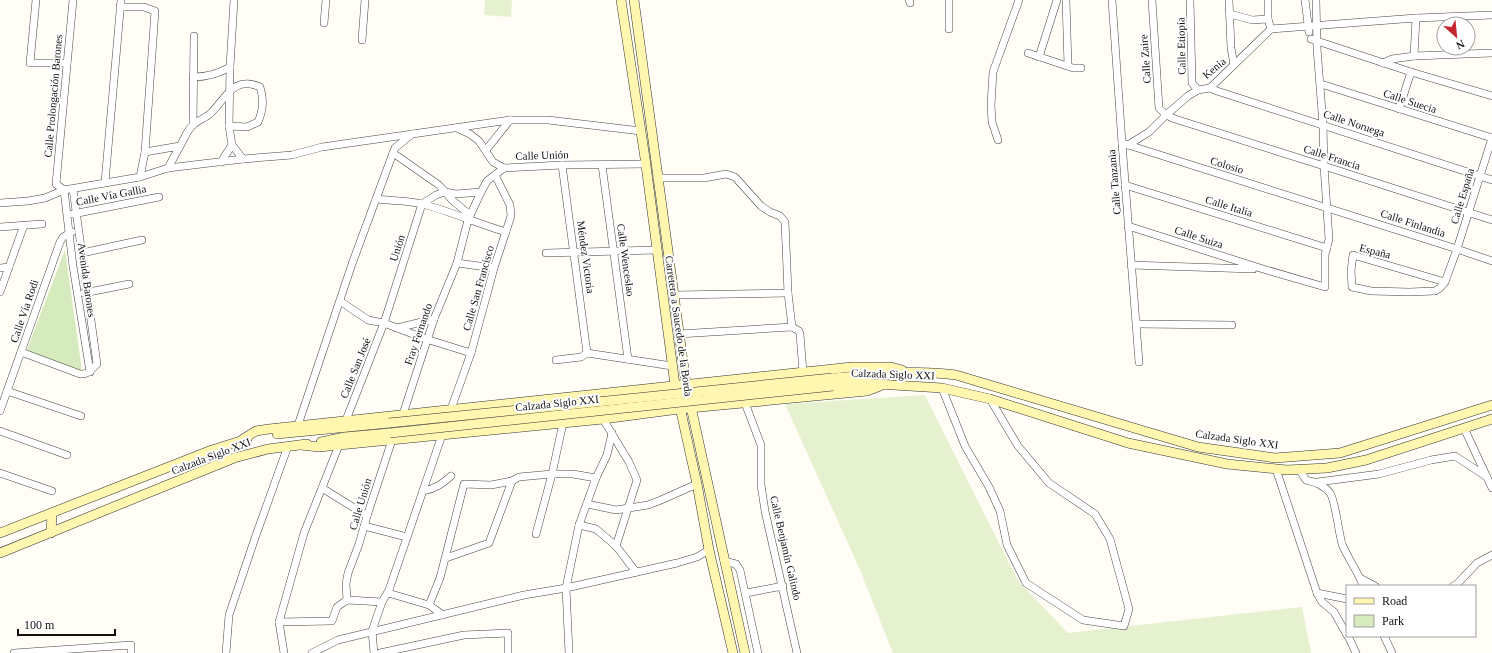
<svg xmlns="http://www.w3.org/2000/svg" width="1492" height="653" font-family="Georgia,serif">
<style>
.green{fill:#d5ebbd}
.pitch{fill:#e6f2cf}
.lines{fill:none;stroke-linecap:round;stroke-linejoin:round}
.street-casing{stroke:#444;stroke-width:8}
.secondary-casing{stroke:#333;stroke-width:10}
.street{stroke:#fff;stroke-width:7}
.secondary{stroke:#fff6b0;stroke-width:9}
.secondary-bridge-casing{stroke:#333;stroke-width:10;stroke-linecap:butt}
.secondary-bridge{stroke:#fff6b0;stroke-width:9}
.labels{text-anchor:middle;stroke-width:4;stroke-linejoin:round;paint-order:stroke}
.street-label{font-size:11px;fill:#111;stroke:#fff}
</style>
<rect width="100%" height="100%" fill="#fffdf5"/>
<polygon class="green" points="65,250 82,371 52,362 27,350"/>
<g class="pitch">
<polygon points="485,0 512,0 511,17 484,15"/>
<polygon points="925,395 1018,581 1068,633 1302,607 1311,653 893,653 860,570 785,404"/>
</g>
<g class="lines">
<g class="street-casing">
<g id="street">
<polyline points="36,0 30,63 67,63"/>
<polyline points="73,0 56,184 64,190 73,266 90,372"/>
<polyline points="234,0 230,67 229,126 232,145 243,159"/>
<polyline points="909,0 910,3"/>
<polyline points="949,0 949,29"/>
<polyline points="1066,0 1068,66"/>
<polyline points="1112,0 1122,143 1139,362"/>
<polyline points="1152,0 1159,108 1166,115 1175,119 1324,166 1492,220"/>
<polyline points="1190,0 1192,83 1198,90"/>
<polyline points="1229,0 1231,48 1234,65"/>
<polyline points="1268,0 1268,19 1271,29"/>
<polyline points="1305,0 1309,32"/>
<polyline points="120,7 144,7 155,11 145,152 140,177"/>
<polyline points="1230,14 1252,20 1268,19"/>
<polyline points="1416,18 1492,15"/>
<polyline points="324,23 326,0"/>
<polyline points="1271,29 1416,18 1414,56"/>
<polyline points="1311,39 1411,72 1492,96"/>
<polyline points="362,40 365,0"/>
<polyline points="1028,53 1073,68 1081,68"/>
<polyline points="1039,57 1057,0"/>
<polyline points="1383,63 1392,59 1414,56 1492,53"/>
<path d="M193 77C207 77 218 74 230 67"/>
<polyline points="1321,84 1492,138"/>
<polyline points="1210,88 1217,91 1492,180"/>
<polyline points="1399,109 1411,72"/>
<polyline points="193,125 194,36"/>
<polyline points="457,128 470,134 479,141 493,162 504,168 562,165 646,164"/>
<polyline points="998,140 992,122 991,105 993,72 1019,0"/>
<polyline points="1122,143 1457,249 1492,261"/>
<polyline points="1128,145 1149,132 1166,115 1188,96 1198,90 1210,88 1271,29"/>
<path d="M180 146C184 140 187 130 193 125 198 120 206 118 211 113 226 98 234 75 260 87 264 99 263 111 258 122L247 127 229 126"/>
<polyline points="486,150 510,120"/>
<polyline points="145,152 180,146 168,168"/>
<polyline points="393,153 439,185 452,200 470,215"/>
<polyline points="221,162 232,145"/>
<polyline points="562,165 587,353"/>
<polyline points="602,165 628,359"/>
<polyline points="657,178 704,178 726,174 735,177 761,206 770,212 780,216 785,222 788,293 792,327 799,331 800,334 803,372"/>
<polyline points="105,182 121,0"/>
<polyline points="1125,185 1327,248"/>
<path d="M376 199C392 201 407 200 422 204 450 211 478 224 506 232"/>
<polyline points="0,203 28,201 45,198 64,190 140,177 168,168 243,159 292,155 322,147 510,120 548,120 641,131"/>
<polyline points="73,214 159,197"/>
<polyline points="1128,226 1263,269 1325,287 1325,255 1329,239 1324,166 1323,125 1317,48 1316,0"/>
<polyline points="0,227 42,224"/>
<polyline points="82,253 142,240"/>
<polyline points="546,253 656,250"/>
<polyline points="457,263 494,268"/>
<polyline points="1131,265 1253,269"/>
<polyline points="0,268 9,267"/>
<polyline points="1445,282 1353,255 1351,271 1352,287 1371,291 1409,292 1435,291 1440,288 1445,282 1457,249 1492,138"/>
<polyline points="0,292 24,225"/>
<polyline points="84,293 129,284"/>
<polyline points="674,295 788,293"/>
<polyline points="340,301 368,320 384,323 426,339 471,353"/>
<polyline points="1137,324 1232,325"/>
<polyline points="397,328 434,319"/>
<polyline points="679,334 792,327"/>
<path d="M21 352 80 374C88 375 92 369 97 364L73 189"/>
<polyline points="556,360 581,357 587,353 672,366"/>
<polyline points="942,388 965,446 989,487 1000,511 1007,545 1026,583 1083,620 1124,626 1129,609 1110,539 1095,514 1049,483 1018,446 990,399"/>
<polyline points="7,391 81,416"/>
<polyline points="745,403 761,445 761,485 765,511 797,653"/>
<polyline points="451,409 471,353 494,268 511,216 510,205 495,175"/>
<polyline points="0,411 60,242 63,237 72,232"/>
<polyline points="403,414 434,319 457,263 468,220 481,192"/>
<polyline points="603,419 629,462 637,480 616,546"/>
<polyline points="346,420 384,323 422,204 436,195 445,192 456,194 481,192 487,181 504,168"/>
<polyline points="298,425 352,264 393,153 395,148 412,134"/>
<polyline points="1464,428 1492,488"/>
<polyline points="0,431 67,455"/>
<polyline points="1276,469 1317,593 1322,602 1334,612 1347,635"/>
<path d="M1299 469 1306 480C1316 482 1324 485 1330 493 1335 499 1339 534 1342 544 1348 559 1358 571 1363 586"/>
<polyline points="0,473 52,491"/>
<polyline points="1318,482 1379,474 1431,460 1455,456 1487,477"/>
<polyline points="322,488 367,516"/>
<path d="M423 491C435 489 442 484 451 476"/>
<polyline points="587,504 616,510 648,505 661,500 697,484"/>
<polyline points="579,525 596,529 616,546 636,572"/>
<polyline points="364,526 407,537"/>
<polyline points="536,534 552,474 563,423"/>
<polyline points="446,558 489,543 512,481"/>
<polyline points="724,561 736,564 740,570 758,653"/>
<polyline points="1360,578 1375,586"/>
<polyline points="1453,586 1457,584 1477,563 1492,555"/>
<polyline points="388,593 429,605 443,615"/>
<polyline points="746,593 783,586"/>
<polyline points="1317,593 1347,599"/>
<polyline points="347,600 346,584 348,573 359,544 367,516 392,440"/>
<polyline points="429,605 440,578 464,484 491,485 512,481 519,477 552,474 573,474 596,478"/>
<polyline points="279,622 332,621 337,607 347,600 382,602"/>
<polyline points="1348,636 1356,653"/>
<polyline points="1384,636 1392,653"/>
<polyline points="14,653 131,645 131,653"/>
<polyline points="226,653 229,615 255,538 288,446"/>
<polyline points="284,653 279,622 304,533 339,445"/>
<polyline points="312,653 338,640 524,595 566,588 677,563 697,557 709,550"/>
<polyline points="374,653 372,631 382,602 389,590 442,435"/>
<polyline points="380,653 464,635 508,633 508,653"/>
<polyline points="569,653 566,588 579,525 596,478 607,455 612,433"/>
</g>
</g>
<g class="secondary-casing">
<g id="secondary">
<polyline points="621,0 645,158 675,385 697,484 709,550 733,653"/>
<polyline points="634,0 686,384 745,653"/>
<path d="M832 378C873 375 915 369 956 375L1198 447 1275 458 1340 453 1492 405"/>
<polyline points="833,386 861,383 942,388 990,399 1128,443 1227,464 1287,470 1327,468 1366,460 1492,419"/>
<polyline points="277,434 389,423"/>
<polyline points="243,439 256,431 269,429 852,367 891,367 902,370"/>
<polyline points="321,442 345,437 390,433"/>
<polyline points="301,445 319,447 339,445 603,419 679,409 867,391 880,386"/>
<polyline points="0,533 212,450 247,439"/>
<polyline points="51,533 52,513"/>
<polyline points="0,553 234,458 268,449 307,444"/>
</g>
</g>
<use href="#street" class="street"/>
<use href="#secondary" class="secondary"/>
<g class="secondary-bridge-casing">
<g id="secondary-bridge">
<polyline points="389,423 832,378"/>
<polyline points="390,433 833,386"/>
</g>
</g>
<use href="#secondary-bridge" class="secondary-bridge"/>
</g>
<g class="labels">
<g class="street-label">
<text transform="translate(1181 46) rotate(-91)" y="4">Calle Etiopía</text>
<text transform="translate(1145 59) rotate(-94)" y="4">Calle Zaire</text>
<text transform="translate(1214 68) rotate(-40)" y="4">Kenia</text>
<text transform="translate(53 96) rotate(-85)" y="4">Calle Prolongación Barones</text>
<text transform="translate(1410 101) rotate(18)" y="4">Calle Suecia</text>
<text transform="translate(1354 123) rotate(18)" y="4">Calle Noruega</text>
<text transform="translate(542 155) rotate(-2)" y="4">Calle Unión</text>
<text transform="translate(1332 157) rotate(18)" y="4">Calle Francia</text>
<text transform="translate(1227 165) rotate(17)" y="4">Colosio</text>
<text transform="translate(1114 182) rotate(-95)" y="4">Calle Tanzania</text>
<text transform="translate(111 195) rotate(-11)" y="4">Calle Vía Gallia</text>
<text transform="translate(1462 196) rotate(-73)" y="4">Calle España</text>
<text transform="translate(1229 206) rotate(17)" y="4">Calle Italia</text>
<text transform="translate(1413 223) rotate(18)" y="4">Calle Finlandia</text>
<text transform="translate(1199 237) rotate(18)" y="4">Calle Suiza</text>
<text transform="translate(397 248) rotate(-72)" y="4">Unión</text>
<text transform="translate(1375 251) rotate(14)" y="4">España</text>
<text transform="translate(586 257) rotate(82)" y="4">Méndez Victoria</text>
<text transform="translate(626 260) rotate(82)" y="4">Calle Wenceslao</text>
<text transform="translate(87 280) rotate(82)" y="4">Avenida Barones</text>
<text transform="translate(478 288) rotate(-74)" y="4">Calle San Francisco</text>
<text transform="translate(24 311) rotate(-71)" y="4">Calle Vía Rodi</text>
<text transform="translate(679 326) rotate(82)" y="4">Carretera a Saucedo de la Borda</text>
<text transform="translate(418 334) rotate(-71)" y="4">Fray Fernando</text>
<text transform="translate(355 368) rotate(-68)" y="4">Calle San José</text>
<text transform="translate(893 374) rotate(2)" y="4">Calzada Siglo XXI</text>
<text transform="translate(557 403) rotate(-6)" y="4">Calzada Siglo XXI</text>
<text transform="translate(1237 439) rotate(8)" y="4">Calzada Siglo XXI</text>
<text transform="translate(211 456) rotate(-21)" y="4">Calzada Siglo XXI</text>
<text transform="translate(360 504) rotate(-73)" y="4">Calle Unión</text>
<text transform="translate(786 548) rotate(77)" y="4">Calle Benjamín Galindo</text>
</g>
</g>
<rect x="1346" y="585" width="130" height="52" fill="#ffffff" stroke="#a0a0a0"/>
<rect x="1354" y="598" width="20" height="6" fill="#fff6b0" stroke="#a0a0a0"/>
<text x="1382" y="605" font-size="12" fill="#111111">Road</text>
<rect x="1354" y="615" width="20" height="12" fill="#d5ebbd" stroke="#a0a0a0"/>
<text x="1382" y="625" font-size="12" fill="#111111">Park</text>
<g transform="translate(1456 36) rotate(153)"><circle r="19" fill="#ffffff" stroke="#a0a0a0"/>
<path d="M0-3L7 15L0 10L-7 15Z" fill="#c4262e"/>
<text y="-6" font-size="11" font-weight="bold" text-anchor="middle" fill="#111111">N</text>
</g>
<path d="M18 629v6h97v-6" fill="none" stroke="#111111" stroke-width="2"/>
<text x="24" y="629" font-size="12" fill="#111111" stroke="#ffffff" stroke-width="3" paint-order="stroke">100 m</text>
</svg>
